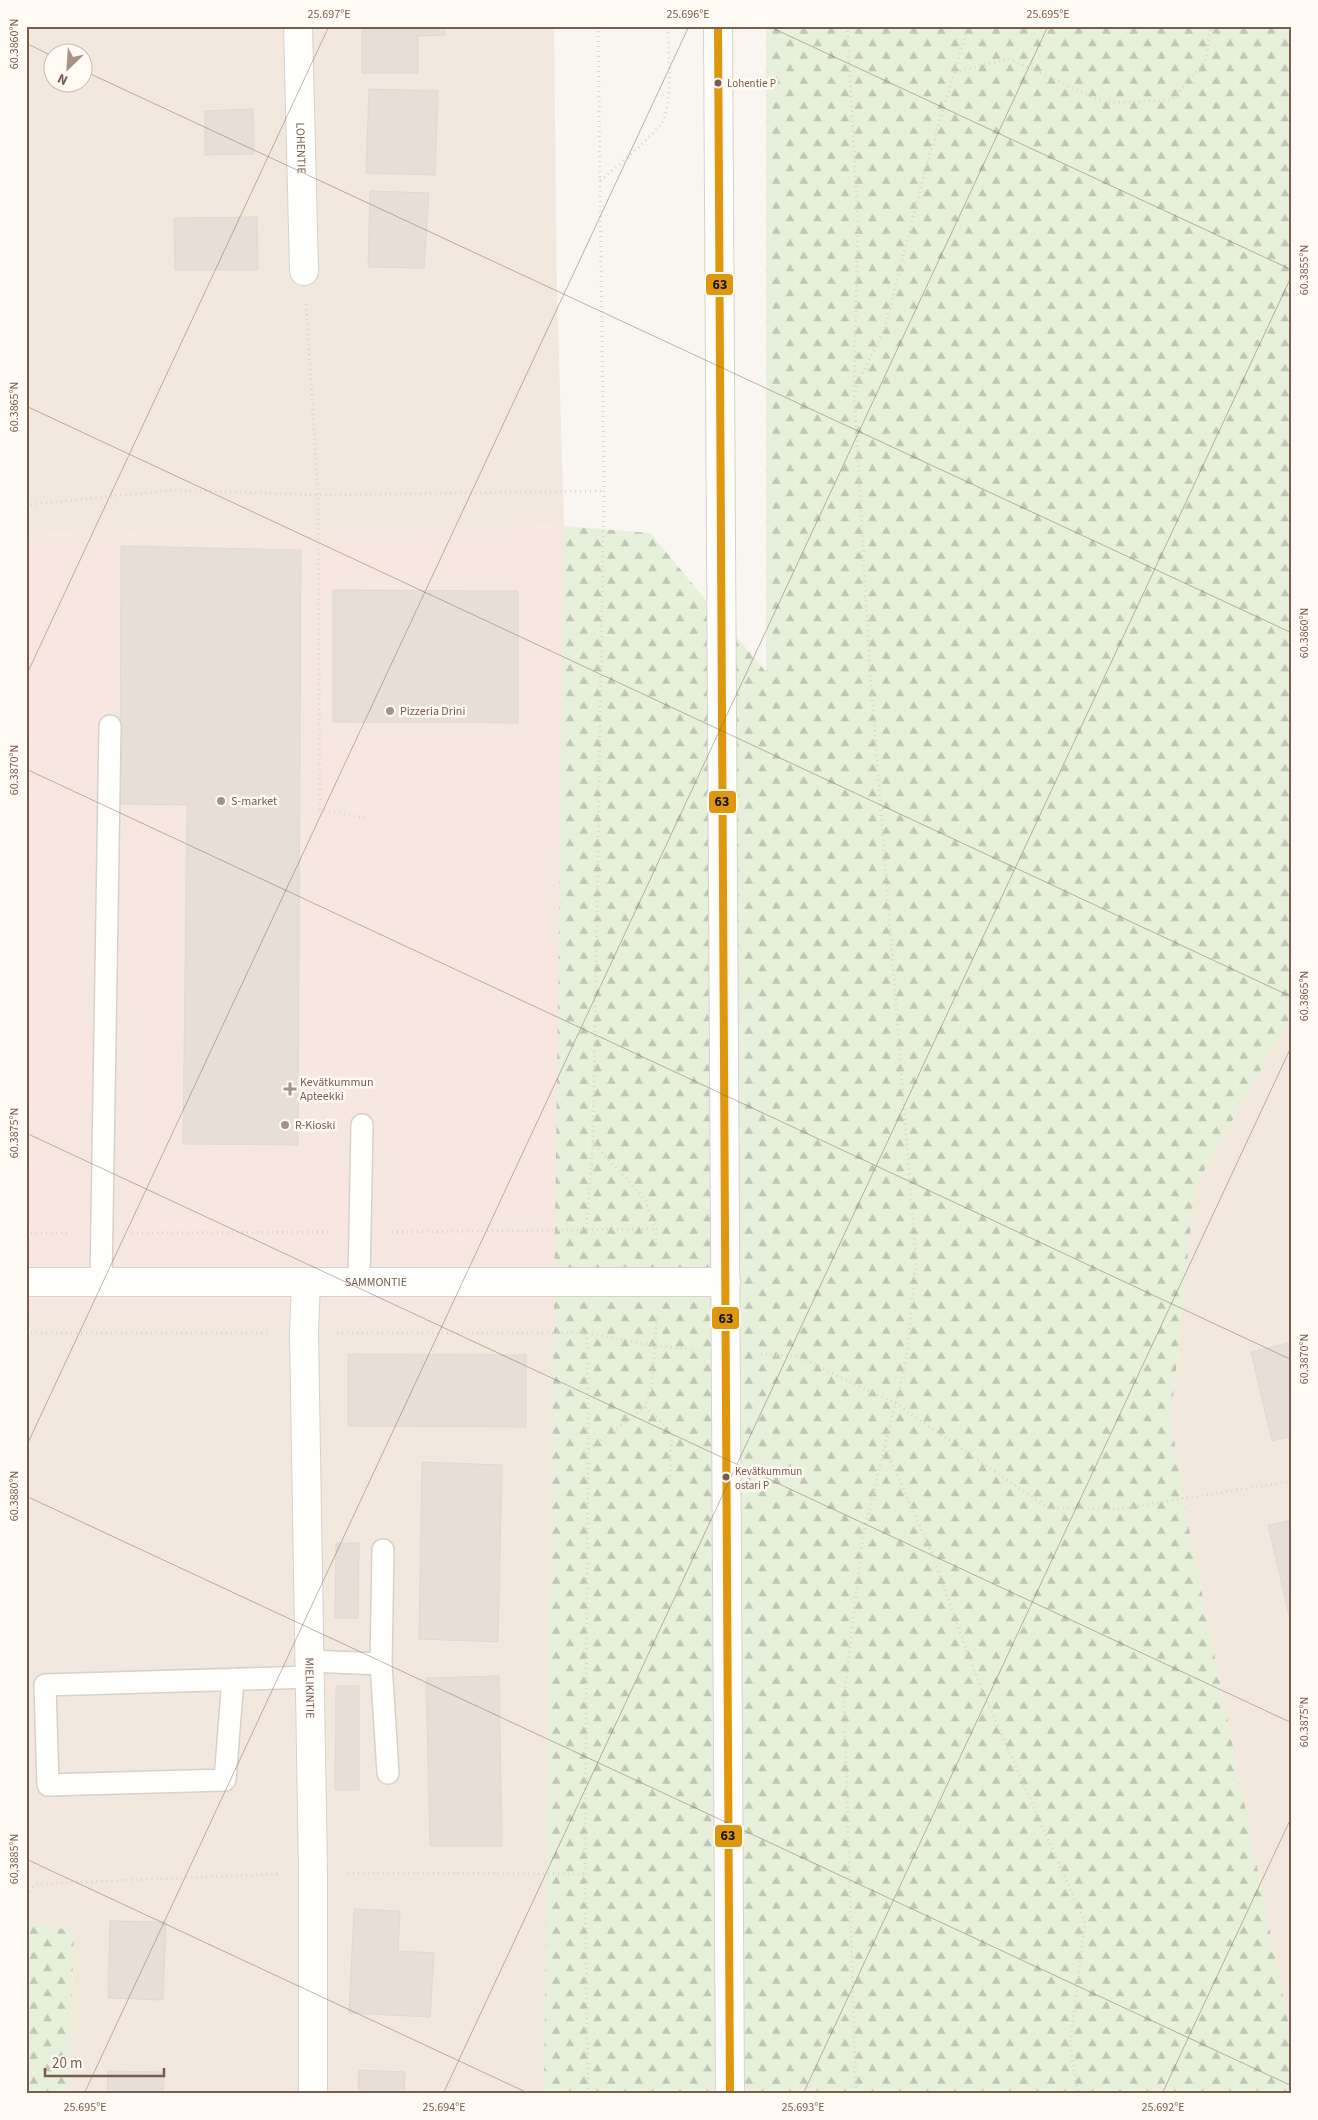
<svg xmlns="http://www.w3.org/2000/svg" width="1318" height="2120" font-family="'Source Sans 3',sans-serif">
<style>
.residential{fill:#f2e8de;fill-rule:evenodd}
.commercial{fill:#f6e8e1}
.forest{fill:url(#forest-firs)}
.building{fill:#e6ded7;stroke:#e2d8d2}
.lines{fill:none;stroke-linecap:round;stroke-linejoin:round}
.lane-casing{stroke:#d7d1cb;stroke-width:24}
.street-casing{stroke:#d7d1cb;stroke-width:30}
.secondary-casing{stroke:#d9d2cb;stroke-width:30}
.path{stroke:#dcd5d0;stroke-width:3;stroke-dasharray:1 4;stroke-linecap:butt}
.lane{stroke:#fefefd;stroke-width:21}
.street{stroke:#fefefd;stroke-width:28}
.secondary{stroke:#fefefd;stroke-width:28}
.bus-1-casing{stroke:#fffaf3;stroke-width:11}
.bus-1{stroke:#de970f;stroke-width:8}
.ticks{fill:none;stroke:#7a5c4d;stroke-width:1;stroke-opacity:0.45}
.bus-dot{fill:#7a5c4d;stroke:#fffaf3;stroke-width:2}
.poi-dot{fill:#a69286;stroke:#fffaf3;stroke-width:2}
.labels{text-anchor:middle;stroke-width:5;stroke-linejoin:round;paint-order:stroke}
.bus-label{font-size:11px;fill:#7a5c4d;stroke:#fffaf3;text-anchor:start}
.street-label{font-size:12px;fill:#7a5c4d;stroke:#fffaf3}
.poi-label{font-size:12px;fill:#7a5c4d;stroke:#fffaf3;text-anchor:start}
.line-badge{stroke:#fffaf3;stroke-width:2}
.pale-badge-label{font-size:14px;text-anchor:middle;font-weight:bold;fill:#111}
.neatline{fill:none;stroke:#7a5c4d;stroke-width:2}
.ticks-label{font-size:12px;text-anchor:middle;fill:#7a5c4d}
</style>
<defs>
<pattern id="forest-firs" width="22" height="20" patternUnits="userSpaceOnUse" patternTransform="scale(1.25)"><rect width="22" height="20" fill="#e7f0db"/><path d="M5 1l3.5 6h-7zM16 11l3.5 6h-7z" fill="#c0c6b4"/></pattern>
</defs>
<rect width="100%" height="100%" fill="#f9f5f0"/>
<g class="residential">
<path d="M26 26H554L557 291 564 526 26 535ZM52 52H82V82H52Z"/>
<polygon points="1292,1014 1292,2041 1183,1498 1171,1419 1195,1187"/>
<polygon points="562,1315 547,2094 69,2094 74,1931 26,1922 26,1316"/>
</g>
<polygon class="commercial" points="564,526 562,1315 26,1316 26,535"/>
<g class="forest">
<polygon points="766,26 1292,26 1292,1014 1195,1187 1171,1419 1183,1498 1292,2041 1292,2094 544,2094 564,526 650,533 766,672"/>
<polygon points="26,1922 74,1931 69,2094 26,2094"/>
</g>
<g class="building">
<polygon points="189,26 238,26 238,28 189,29"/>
<polygon points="362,26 445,26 445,35 418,36 418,73 362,73"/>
<polygon points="369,89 438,91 435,175 366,173"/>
<polygon points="253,109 254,154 205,155 205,111"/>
<polygon points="370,191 429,193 424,268 368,267"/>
<polygon points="257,217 258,270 175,270 174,218"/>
<polygon points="121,546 301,550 298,1145 183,1144 187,805 120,804"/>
<polygon points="333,590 518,591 518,723 333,722"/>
<polygon points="1292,1342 1292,1436 1272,1441 1251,1352"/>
<polygon points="348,1354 526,1355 526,1427 348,1426"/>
<polygon points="422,1462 502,1465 498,1642 419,1639"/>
<polygon points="1292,1520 1292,1615 1289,1615 1268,1525"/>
<polygon points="336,1543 359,1543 358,1618 335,1618"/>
<polygon points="499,1676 502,1846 430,1846 426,1678"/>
<polygon points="336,1686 359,1686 359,1790 335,1790"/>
<polygon points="354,1909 400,1911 398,1951 434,1953 430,2017 349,2013"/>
<polygon points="110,1921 166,1922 163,2000 108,1998"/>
<polygon points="359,2070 405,2072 404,2094 358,2094"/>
<polygon points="108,2071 164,2072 163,2094 107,2094"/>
</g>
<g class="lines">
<g class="lane-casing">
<g id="lane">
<polyline points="101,1281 110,726"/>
<polyline points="359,1283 362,1125"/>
<polyline points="309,1661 381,1664 388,1773"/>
<polyline points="381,1664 383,1550"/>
<polyline points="233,1679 225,1780 48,1785 45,1685 310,1677"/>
</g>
</g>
<g class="street-casing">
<g id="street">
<path id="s1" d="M298 26 304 271"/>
<path id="s2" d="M26 1282H726"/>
<path id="s3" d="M306 1283 304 1332 313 1873V2094"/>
</g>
</g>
<g class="secondary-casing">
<polyline id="secondary" points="718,26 730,2094"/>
</g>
<g class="path">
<polyline points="598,26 604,491 593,1143 645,1199 656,1229 656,1248"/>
<polyline points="847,26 858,220 854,389 870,671 916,1261 907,1356 863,1534 844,1697 856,2094"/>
<polyline points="955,72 1010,59 1105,103 1172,100 1205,61 1211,26"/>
<path d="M600 180C612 172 660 130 664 119 673 90 668 56 668 26"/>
<polyline points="306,304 318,495 320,809 368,819"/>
<polyline points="856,387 884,330 924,174 968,26"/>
<polyline points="26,505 173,490 318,495 604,491"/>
<polyline points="586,1229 593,1143"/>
<polyline points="392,1232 656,1229"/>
<polyline points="26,1233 71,1233"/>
<polyline points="132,1233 328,1232"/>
<polyline points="26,1333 271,1333"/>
<polyline points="337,1333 587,1333 656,1346 692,1349"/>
<polyline points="587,1333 588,1449"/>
<polyline points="761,1354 796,1356 895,1403 1048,1508 1118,1509 1292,1481"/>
<polyline points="645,1407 672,1432 670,1477"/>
<polyline points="885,1447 932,1554 978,1681 1085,1923 1070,2045 1078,2094"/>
<polyline points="348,1873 585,1874"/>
<polyline points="26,1895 37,1884 280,1874"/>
<polyline points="588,2094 585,1874 588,1450 645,1407 652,1385 657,1317"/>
</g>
<use href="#lane" class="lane"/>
<use href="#street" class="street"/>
<use href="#secondary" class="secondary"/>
<g class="bus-1-casing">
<polyline id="bus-1" points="718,26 730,2094"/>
</g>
<use href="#bus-1" class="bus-1"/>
</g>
<path class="ticks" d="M768 26 1292 270M26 43 52 56M82 70 1292 633M26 406 1292 997M26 676 329 26M26 769 1292 1360M26 1133 1292 1723M26 1447 689 26M26 1496 1292 2086M26 1859 530 2094M84 2094 1048 26M443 2094 1292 275M803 2094 1292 1045M1162 2094 1292 1816"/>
<g class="bus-dot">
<circle cx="718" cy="83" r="4.5"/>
<circle cx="726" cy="1477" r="4.5"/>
</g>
<g class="poi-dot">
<circle cx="390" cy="711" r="5"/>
<circle cx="221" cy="801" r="5"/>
<path d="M287.5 1081.5h5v5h5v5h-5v5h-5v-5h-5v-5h5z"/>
<circle cx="285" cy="1125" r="5"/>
</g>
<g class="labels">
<g class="bus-label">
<text x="727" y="87">Lohentie P</text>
<text x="735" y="1475">Kevätkummun<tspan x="735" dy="14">ostari P</tspan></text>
</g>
<g class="street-label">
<text dy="4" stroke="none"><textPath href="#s1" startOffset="122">LOHENTIE</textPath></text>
<text dy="4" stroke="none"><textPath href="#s2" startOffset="350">SAMMONTIE</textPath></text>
<text dy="4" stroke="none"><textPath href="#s3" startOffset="405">MIELIKINTIE</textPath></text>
</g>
<g class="poi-label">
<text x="400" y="715">Pizzeria Drini</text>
<text x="231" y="805">S-market</text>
<text x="300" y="1086">Kevätkummun<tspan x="300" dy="14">Apteekki</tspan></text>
<text x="295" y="1129">R-Kioski</text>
</g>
</g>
<g class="line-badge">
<rect x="705" y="273" width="29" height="23" rx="5" fill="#de970f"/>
<rect x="708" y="790" width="29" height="24" rx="5" fill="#de970f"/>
<rect x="711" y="1306" width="29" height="24" rx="5" fill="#de970f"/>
<rect x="714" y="1824" width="29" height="24" rx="5" fill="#de970f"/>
</g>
<g class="pale-badge-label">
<text x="720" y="289">63</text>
<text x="722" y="806">63</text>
<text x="726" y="1323">63</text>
<text x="728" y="1840">63</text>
</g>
<rect width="1318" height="2120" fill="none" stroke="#fffaf3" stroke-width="55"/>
<g transform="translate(68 68) rotate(205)"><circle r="24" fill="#fffaf3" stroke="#cabbb1"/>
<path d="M0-4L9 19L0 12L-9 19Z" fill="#a69286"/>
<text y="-8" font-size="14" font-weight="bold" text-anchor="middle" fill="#7a5c4d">N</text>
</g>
<path d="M45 2068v8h119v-8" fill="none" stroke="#7a5c4d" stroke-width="2.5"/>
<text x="52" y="2068" font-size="15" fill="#7a5c4d" stroke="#fffaf3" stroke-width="4" paint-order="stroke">20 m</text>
<rect x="28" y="28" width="1262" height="2064" class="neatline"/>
<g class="ticks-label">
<text x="329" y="18">25.697°E</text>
<text x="688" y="18">25.696°E</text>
<text x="1048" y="18">25.695°E</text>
<text transform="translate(14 44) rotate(-90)" y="4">60.3860°N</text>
<text transform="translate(1304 270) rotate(-90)" y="4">60.3855°N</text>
<text transform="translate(14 407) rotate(-90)" y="4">60.3865°N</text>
<text transform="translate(1304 633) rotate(-90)" y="4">60.3860°N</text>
<text transform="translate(14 770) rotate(-90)" y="4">60.3870°N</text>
<text transform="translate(1304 996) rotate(-90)" y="4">60.3865°N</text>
<text transform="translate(14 1133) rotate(-90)" y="4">60.3875°N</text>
<text transform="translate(1304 1359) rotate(-90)" y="4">60.3870°N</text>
<text transform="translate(14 1496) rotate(-90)" y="4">60.3880°N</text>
<text transform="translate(1304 1722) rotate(-90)" y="4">60.3875°N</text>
<text transform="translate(14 1859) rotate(-90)" y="4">60.3885°N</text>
<text x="85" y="2111">25.695°E</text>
<text x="444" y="2111">25.694°E</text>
<text x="803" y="2111">25.693°E</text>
<text x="1163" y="2111">25.692°E</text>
</g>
</svg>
